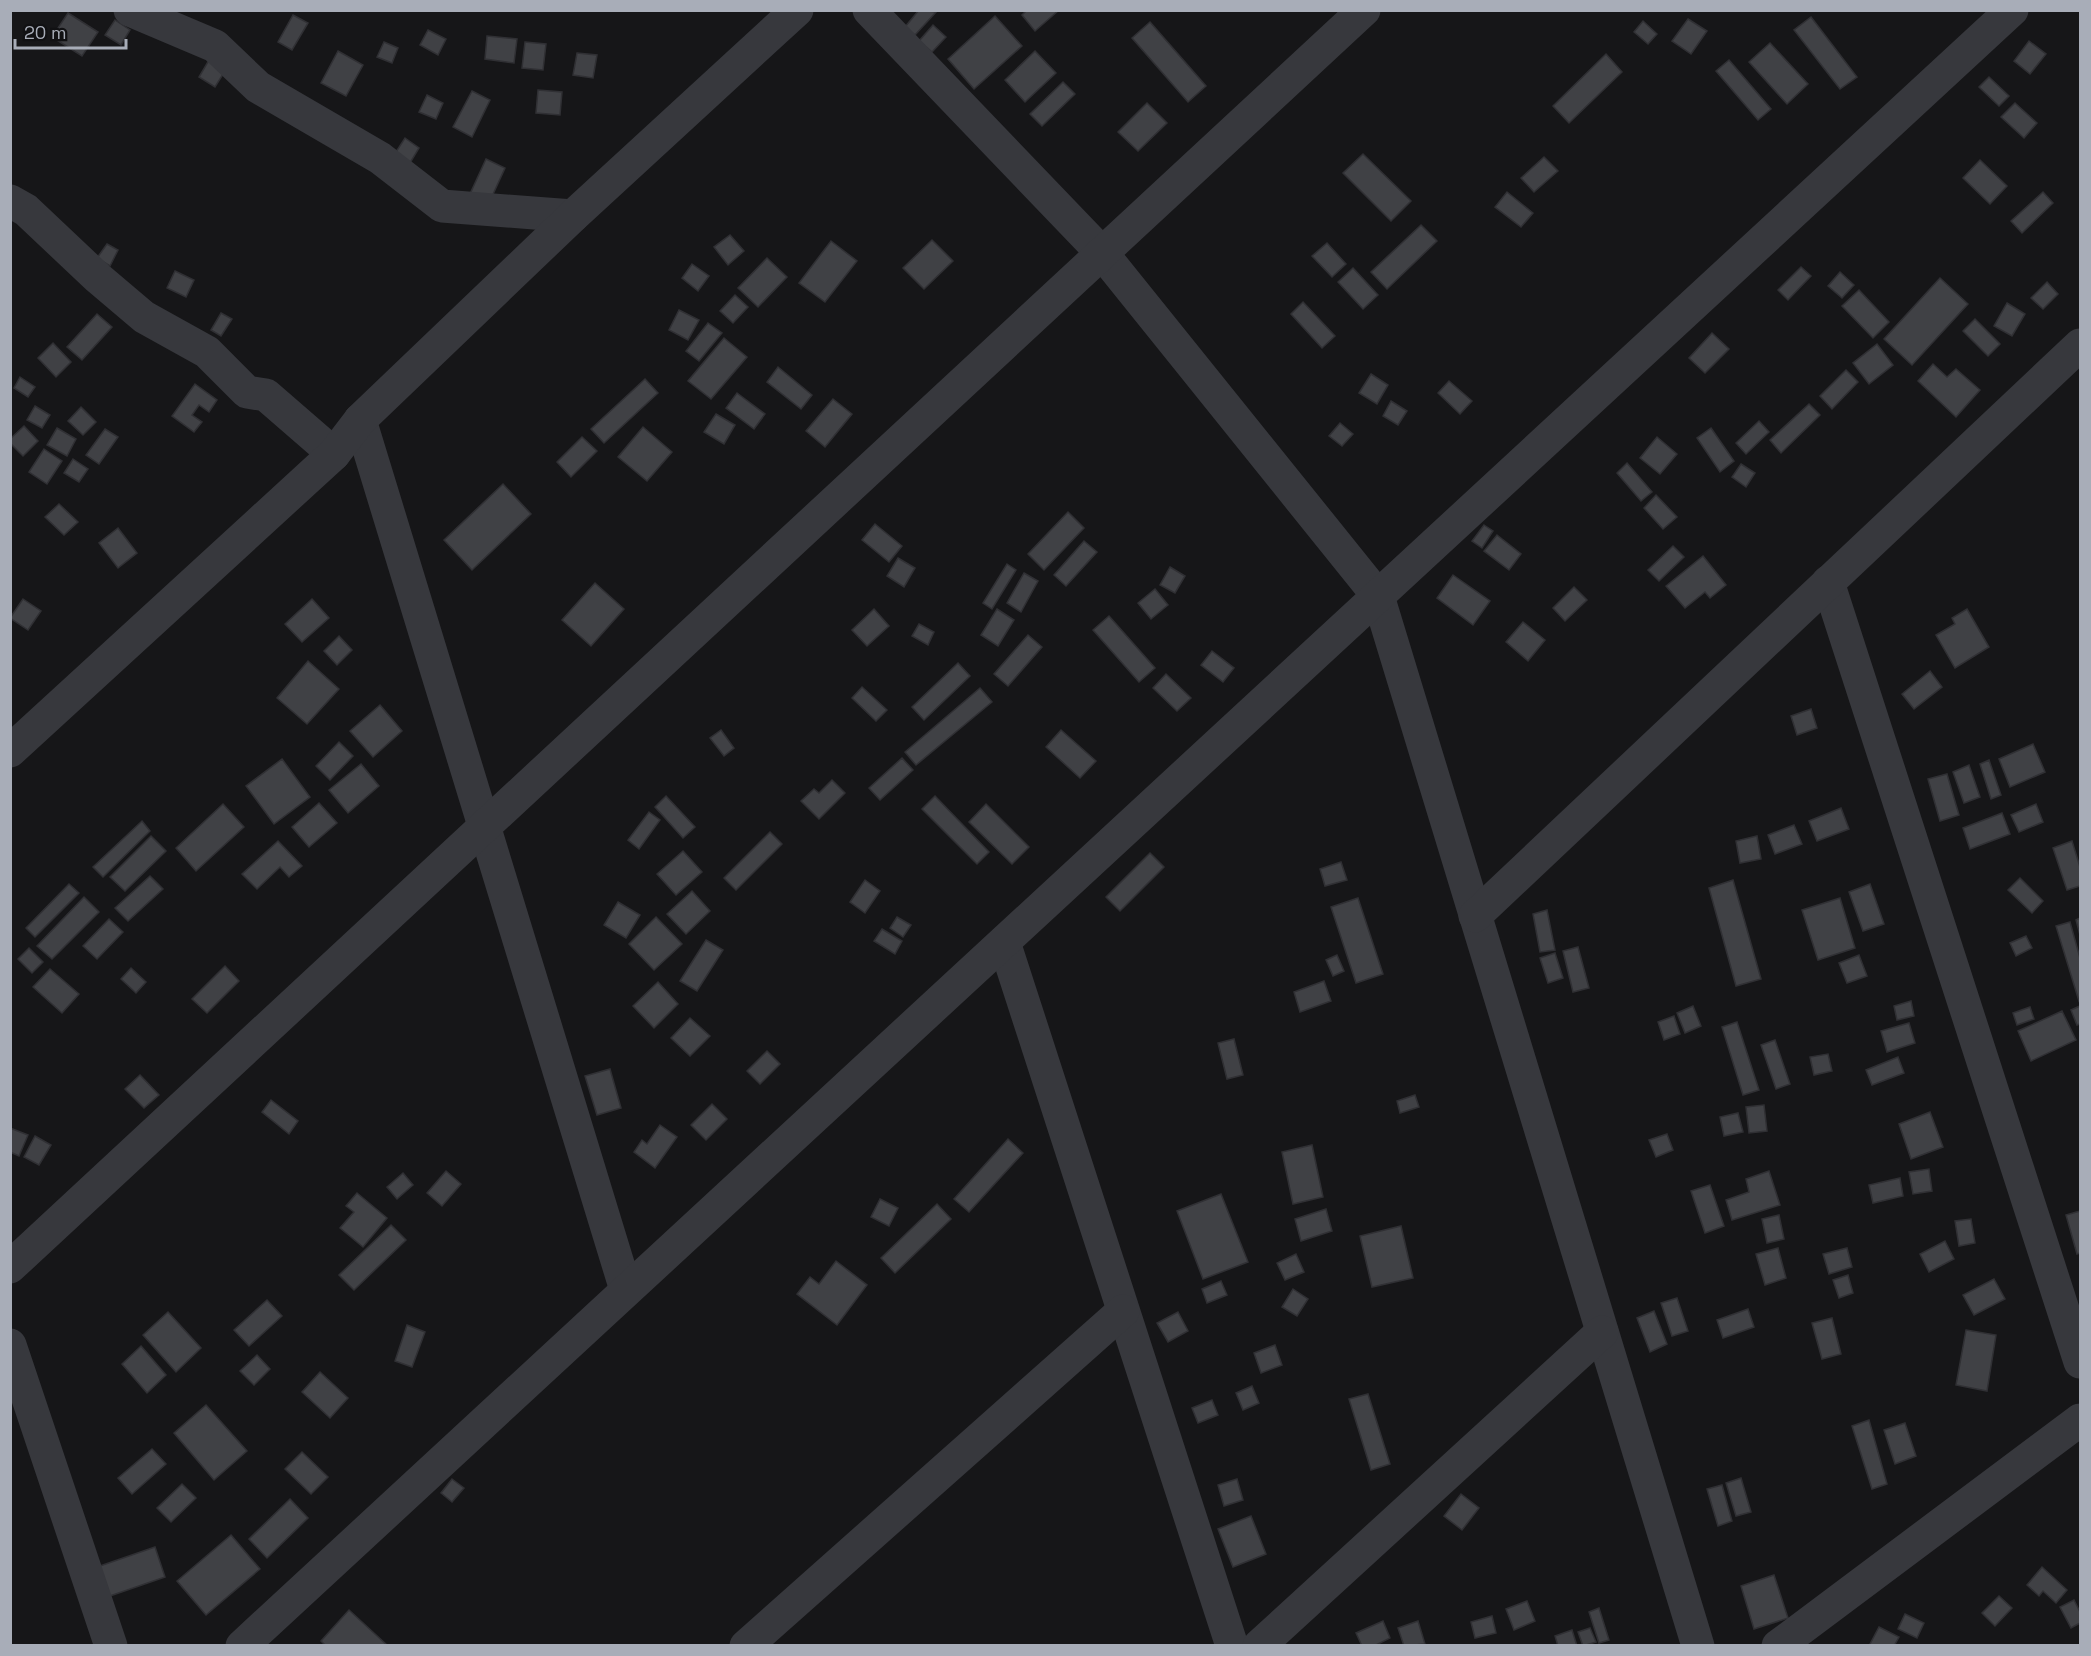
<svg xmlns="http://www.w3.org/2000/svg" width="2091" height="1656" font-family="'Space Grotesk',sans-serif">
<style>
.building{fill:#404145;stroke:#303034;stroke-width:1.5}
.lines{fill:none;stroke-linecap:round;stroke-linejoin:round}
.minor{stroke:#37383d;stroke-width:33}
</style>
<rect width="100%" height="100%" fill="#161618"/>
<g class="building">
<polygon points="919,10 936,12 915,35 905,27"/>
<polygon points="1027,10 1059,10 1035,31 1022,15"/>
<polygon points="68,13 98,32 82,56 52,37"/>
<polygon points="293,15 308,23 292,50 278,42"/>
<polygon points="995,16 1022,46 974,89 948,59"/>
<polygon points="1811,17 1857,77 1840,89 1794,30"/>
<polygon points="1688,19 1707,31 1691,54 1672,41"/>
<polygon points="115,20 130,30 121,45 105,35"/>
<polygon points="1643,21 1657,34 1648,44 1634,32"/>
<polygon points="1150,22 1206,86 1188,102 1132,38"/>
<polygon points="933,25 946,37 932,52 919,41"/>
<polygon points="428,30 446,39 438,55 420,45"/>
<polygon points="487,36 517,39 514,63 485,59"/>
<polygon points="2029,41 2046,54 2030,74 2014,61"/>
<polygon points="384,42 398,48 392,63 377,57"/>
<polygon points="525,42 546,44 543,70 522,68"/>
<polygon points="1770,43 1808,84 1787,104 1749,62"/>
<polygon points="338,51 363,65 346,96 321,83"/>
<polygon points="1035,51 1056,73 1025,102 1005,80"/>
<polygon points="577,53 597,55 593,78 573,75"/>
<polygon points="1606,54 1622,72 1569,123 1553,106"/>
<polygon points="209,60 225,71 215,87 199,77"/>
<polygon points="1729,60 1771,109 1758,120 1716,71"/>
<polygon points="1989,77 2009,96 1999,106 1979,87"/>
<polygon points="1063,82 1075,94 1042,126 1030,114"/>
<polygon points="538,90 562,92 560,115 536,113"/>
<polygon points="472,91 490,100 472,137 453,127"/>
<polygon points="427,95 443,103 436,119 419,112"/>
<polygon points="1147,103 1167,123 1138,151 1118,132"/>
<polygon points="2015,103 2037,123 2024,138 2001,117"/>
<polygon points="405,138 419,148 407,168 392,158"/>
<polygon points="1363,154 1411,201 1391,221 1343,173"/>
<polygon points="1544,157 1558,171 1534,192 1521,178"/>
<polygon points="486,159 505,168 489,203 470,194"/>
<polygon points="1980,160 2007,186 1990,204 1963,178"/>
<polygon points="1507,192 1533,213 1521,227 1495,207"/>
<polygon points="2043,192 2053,203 2022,233 2011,221"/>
<polygon points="1421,225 1437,241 1387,289 1371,272"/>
<polygon points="730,235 744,251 728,265 714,247"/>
<polygon points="932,240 953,261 924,289 903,268"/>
<polygon points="831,241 857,261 825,302 799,283"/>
<polygon points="1327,243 1346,264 1332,277 1312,256"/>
<polygon points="107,244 118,250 110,266 97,258"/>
<polygon points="767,258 787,277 758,307 738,288"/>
<polygon points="692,264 709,276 698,291 682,278"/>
<polygon points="1801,267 1811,276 1788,300 1778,290"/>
<polygon points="1353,268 1378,295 1363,309 1338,282"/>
<polygon points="175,271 194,280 186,297 167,288"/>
<polygon points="1840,272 1854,285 1842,298 1828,286"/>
<polygon points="1940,278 1968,304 1912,365 1884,339"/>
<polygon points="2047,282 2058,294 2043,309 2031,298"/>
<polygon points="1859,290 1889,322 1873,338 1842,306"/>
<polygon points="735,295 748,307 733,323 720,311"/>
<polygon points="1303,302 1335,336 1322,348 1291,314"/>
<polygon points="2007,303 2025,314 2012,336 1994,326"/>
<polygon points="679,310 699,320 688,340 669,330"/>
<polygon points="221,313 232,319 221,336 211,330"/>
<polygon points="97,314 112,327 82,360 67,347"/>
<polygon points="1975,319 2000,344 1988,356 1963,331"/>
<polygon points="708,323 722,333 699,361 686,351"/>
<polygon points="1712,333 1729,349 1705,373 1689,358"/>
<polygon points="724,338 747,357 711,399 688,381"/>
<polygon points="53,343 71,362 56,377 38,358"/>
<polygon points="1877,344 1893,365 1869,384 1853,363"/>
<polygon points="1933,364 1947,377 1956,369 1980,390 1956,417 1918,381"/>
<polygon points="778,367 812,395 801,409 767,382"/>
<polygon points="1846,370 1858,382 1832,409 1820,396"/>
<polygon points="1371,374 1388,385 1377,404 1359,393"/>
<polygon points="20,377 35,387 28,397 14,388"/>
<polygon points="645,379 658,393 604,443 591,429"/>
<polygon points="1449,381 1472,401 1460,414 1438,393"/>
<polygon points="195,384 217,400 209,412 199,405 192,415 202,422 194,432 172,416"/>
<polygon points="737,393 765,414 754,429 726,408"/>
<polygon points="833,399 852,414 825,447 806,431"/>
<polygon points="1391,401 1407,411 1398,425 1383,416"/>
<polygon points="1809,404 1820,415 1781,453 1770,440"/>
<polygon points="35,406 50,415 42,428 27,420"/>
<polygon points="81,407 96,422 83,435 68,421"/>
<polygon points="716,414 735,425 724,444 704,432"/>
<polygon points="1759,421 1769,432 1746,454 1736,443"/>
<polygon points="1340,423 1353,434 1342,446 1329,436"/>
<polygon points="24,426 38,441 23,456 10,443 10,439"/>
<polygon points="643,427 672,452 647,481 618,457"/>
<polygon points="57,428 76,439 67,456 47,445"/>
<polygon points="1711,428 1734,461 1720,472 1697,438"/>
<polygon points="105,429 118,437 99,464 86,455"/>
<polygon points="582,437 597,451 571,477 557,462"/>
<polygon points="1657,437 1677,454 1660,474 1640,458"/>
<polygon points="44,449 62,461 47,484 29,472"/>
<polygon points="73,459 88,469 79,482 64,473"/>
<polygon points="1627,463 1652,492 1641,501 1617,473"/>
<polygon points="1741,464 1755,473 1746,487 1732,477"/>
<polygon points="503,484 531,514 472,570 444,540"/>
<polygon points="1656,495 1677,517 1663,529 1644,508"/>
<polygon points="59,504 78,522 64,535 45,517"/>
<polygon points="1068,512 1084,528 1044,570 1028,554"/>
<polygon points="875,524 902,546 889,562 862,540"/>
<polygon points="1484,525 1493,531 1482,548 1472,541"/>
<polygon points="118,528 137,553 118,568 99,543"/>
<polygon points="1497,535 1521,554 1509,570 1484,551"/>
<polygon points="1084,541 1097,552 1066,586 1054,575"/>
<polygon points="1673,546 1684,557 1659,581 1648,570"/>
<polygon points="1703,556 1726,585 1710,598 1705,592 1685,608 1666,586"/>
<polygon points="898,558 915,568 904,587 887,576"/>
<polygon points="1007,564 1016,570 992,609 983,603"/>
<polygon points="1170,567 1185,576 1175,593 1160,585"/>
<polygon points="1024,573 1038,581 1021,612 1007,603"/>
<polygon points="1453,575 1490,601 1473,625 1437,598"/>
<polygon points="595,583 624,609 591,646 562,620"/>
<polygon points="1574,587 1587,600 1565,621 1553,608"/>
<polygon points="1155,589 1168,605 1151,619 1138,603"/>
<polygon points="23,599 41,611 28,630 10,618"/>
<polygon points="312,599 329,618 302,642 285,624"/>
<polygon points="874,609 889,626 867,646 852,630"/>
<polygon points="997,609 1014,620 998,646 981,635"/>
<polygon points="1967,609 1989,647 1955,668 1936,635 1955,624 1952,618"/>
<polygon points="1109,616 1155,668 1139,682 1093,630"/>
<polygon points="1523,622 1545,640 1528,661 1506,642"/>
<polygon points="919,624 934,632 928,645 912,636"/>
<polygon points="1028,635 1042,647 1008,686 994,674"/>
<polygon points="339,636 352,650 337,665 324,651"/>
<polygon points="1212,651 1234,668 1223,682 1201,665"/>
<polygon points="308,661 339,689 307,724 277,698"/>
<polygon points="958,663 970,676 924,720 912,707"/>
<polygon points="1930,671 1942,687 1914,709 1902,694"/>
<polygon points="1166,674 1191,698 1177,711 1153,688"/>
<polygon points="862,687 887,710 876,721 852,698"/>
<polygon points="980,688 992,702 916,765 905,752"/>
<polygon points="380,705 402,731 373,757 350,731"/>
<polygon points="1811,709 1817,728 1797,735 1791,716"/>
<polygon points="721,730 734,748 724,756 710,738"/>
<polygon points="1061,730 1096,761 1080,778 1046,747"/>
<polygon points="339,742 353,756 330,780 316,766"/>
<polygon points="2033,744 2045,772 2010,787 1999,759"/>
<polygon points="902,758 913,770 880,800 869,788"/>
<polygon points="282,759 310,797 274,824 246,786"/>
<polygon points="1989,760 2001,795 1991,799 1980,764"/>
<polygon points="361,764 379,786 348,813 329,790"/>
<polygon points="1969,765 1980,797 1964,803 1953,772"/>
<polygon points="1947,774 1959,815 1940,821 1928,779"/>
<polygon points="832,780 845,793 819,819 801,801 814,789 819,793"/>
<polygon points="666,796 695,827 683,838 655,807"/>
<polygon points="935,796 989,852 977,864 922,809"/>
<polygon points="319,803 337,823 309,847 292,827"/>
<polygon points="223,804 244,827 196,871 176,848"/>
<polygon points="986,804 1029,847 1012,864 969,822"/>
<polygon points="2036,804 2043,822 2019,832 2011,815"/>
<polygon points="1841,808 1849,829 1817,841 1809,821"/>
<polygon points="649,812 660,820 639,849 628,840"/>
<polygon points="2002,813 2010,834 1970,849 1963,828"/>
<polygon points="142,821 150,831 103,877 93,867"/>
<polygon points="1794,825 1802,844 1775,854 1768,835"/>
<polygon points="770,832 782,844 736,890 724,878"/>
<polygon points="151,836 166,851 125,891 110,877"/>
<polygon points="1757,836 1761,859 1740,863 1736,841"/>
<polygon points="278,841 302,866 289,877 280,867 257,889 242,874"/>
<polygon points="2072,841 2080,867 2080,886 2067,890 2053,848"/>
<polygon points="683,851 702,872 676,895 657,874"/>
<polygon points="1150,853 1164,867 1120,911 1106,897"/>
<polygon points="1341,862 1347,880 1325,886 1320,869"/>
<polygon points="150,876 163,889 128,921 115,908"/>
<polygon points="2020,878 2043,901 2032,913 2008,890"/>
<polygon points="865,880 880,891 865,913 850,902"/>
<polygon points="1733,880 1761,979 1736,986 1709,888"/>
<polygon points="69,884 79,893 35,937 26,928"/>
<polygon points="1870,884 1884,924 1863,931 1849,892"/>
<polygon points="692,891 710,911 686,934 667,914"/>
<polygon points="84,897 99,912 52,959 37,946"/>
<polygon points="1358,898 1383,974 1356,983 1331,907"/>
<polygon points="1840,898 1855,948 1818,960 1802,910"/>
<polygon points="618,902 640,915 626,938 604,925"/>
<polygon points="1547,910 1555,950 1540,952 1533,914"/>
<polygon points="656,917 682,944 654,970 629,944"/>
<polygon points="897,917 911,925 903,937 890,928"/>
<polygon points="2080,918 2080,935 2076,920"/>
<polygon points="109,919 123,932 97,959 83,946"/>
<polygon points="2070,922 2080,958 2080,1000 2079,1001 2056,926"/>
<polygon points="882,929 902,941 895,954 874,941"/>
<polygon points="2026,936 2032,948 2016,956 2010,943"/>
<polygon points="706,940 723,950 697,991 680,981"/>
<polygon points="1578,947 1589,988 1573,992 1563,951"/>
<polygon points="29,948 43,962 32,973 18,959"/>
<polygon points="1555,953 1563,978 1548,983 1540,958"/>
<polygon points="1337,955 1344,971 1333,976 1326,960"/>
<polygon points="1859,955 1867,976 1847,983 1839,963"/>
<polygon points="225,966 239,981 207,1013 192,999"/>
<polygon points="131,968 146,982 136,993 121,979"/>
<polygon points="50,969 79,994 62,1013 33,987"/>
<polygon points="1324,981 1331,1001 1300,1012 1294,992"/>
<polygon points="658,982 678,1004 654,1028 633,1006"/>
<polygon points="1911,1001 1914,1016 1897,1020 1894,1006"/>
<polygon points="1693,1006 1701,1026 1685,1033 1677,1013"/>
<polygon points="2080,1006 2080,1024 2077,1025 2071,1010"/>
<polygon points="2030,1007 2034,1019 2017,1025 2013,1013"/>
<polygon points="2062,1011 2076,1040 2031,1061 2018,1031"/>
<polygon points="1674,1016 1680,1034 1664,1040 1658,1022"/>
<polygon points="690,1018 710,1036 690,1056 671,1038"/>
<polygon points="1737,1022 1759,1090 1743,1095 1722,1027"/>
<polygon points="1909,1023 1915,1043 1887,1052 1881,1031"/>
<polygon points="1234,1039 1243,1075 1227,1079 1218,1043"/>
<polygon points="1775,1040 1790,1084 1776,1089 1761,1045"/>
<polygon points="767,1051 780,1064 760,1084 747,1071"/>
<polygon points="1828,1054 1832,1071 1814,1075 1810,1057"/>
<polygon points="1898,1057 1904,1073 1872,1085 1866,1070"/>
<polygon points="610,1069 621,1108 597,1115 585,1076"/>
<polygon points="140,1075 159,1095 144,1108 125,1089"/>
<polygon points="1415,1095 1419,1107 1400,1113 1397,1101"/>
<polygon points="271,1100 298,1121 289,1134 262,1112"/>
<polygon points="712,1104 727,1119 706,1140 691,1125"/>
<polygon points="1764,1105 1767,1131 1749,1133 1746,1107"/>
<polygon points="1930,1112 1943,1147 1911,1159 1899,1124"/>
<polygon points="1738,1113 1743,1132 1724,1136 1720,1117"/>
<polygon points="660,1125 677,1137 655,1168 634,1152 642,1140 647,1144"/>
<polygon points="10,1128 28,1135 19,1156 10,1152"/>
<polygon points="1667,1134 1673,1150 1656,1157 1649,1140"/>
<polygon points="35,1136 51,1145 39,1165 24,1157"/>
<polygon points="1008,1139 1023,1153 969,1212 954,1199"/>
<polygon points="1312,1145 1323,1197 1293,1204 1282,1152"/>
<polygon points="1929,1169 1932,1191 1913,1194 1909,1172"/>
<polygon points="446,1171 461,1184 442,1206 427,1193"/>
<polygon points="1769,1171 1780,1205 1732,1220 1726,1200 1749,1192 1746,1179"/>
<polygon points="403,1173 413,1185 397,1199 387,1187"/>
<polygon points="1900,1178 1903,1196 1873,1203 1869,1185"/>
<polygon points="1710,1185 1724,1226 1705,1233 1691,1191"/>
<polygon points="357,1193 387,1218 363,1247 340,1228 354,1212 346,1206"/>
<polygon points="1221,1194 1248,1262 1203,1279 1177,1211"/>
<polygon points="880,1199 898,1208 889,1226 871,1217"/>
<polygon points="937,1204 951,1219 895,1273 881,1258"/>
<polygon points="1326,1209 1332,1231 1301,1241 1295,1219"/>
<polygon points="2080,1211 2080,1253 2077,1254 2066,1215"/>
<polygon points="1779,1215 1784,1239 1767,1243 1762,1219"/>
<polygon points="1971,1219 1975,1243 1959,1246 1955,1221"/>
<polygon points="391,1225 406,1240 354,1290 339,1275"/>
<polygon points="1401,1226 1413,1278 1372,1287 1360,1236"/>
<polygon points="1945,1241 1954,1259 1929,1272 1920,1254"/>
<polygon points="1778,1248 1786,1278 1765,1285 1756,1254"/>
<polygon points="1847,1248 1852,1267 1829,1274 1823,1254"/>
<polygon points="1296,1254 1304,1272 1285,1280 1277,1263"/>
<polygon points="836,1261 867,1285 837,1325 797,1294 810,1277 819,1284"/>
<polygon points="1848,1275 1853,1293 1839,1298 1833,1280"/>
<polygon points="1994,1279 2005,1299 1974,1315 1963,1295"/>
<polygon points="1221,1281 1227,1295 1207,1303 1202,1289"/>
<polygon points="1293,1289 1308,1299 1297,1316 1282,1307"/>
<polygon points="1677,1298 1688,1331 1672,1336 1661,1303"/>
<polygon points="267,1300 282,1316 249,1346 234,1330"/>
<polygon points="1748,1309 1754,1327 1723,1338 1717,1320"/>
<polygon points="1654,1311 1667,1344 1650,1352 1637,1318"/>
<polygon points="168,1312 201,1348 176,1372 143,1335"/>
<polygon points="1178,1312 1188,1331 1168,1342 1157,1323"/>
<polygon points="1832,1318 1841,1354 1822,1359 1812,1323"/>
<polygon points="407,1325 425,1332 412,1367 395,1361"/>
<polygon points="1966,1330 1996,1335 1987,1391 1956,1385"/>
<polygon points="1275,1345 1282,1365 1261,1373 1254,1353"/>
<polygon points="141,1346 166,1375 147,1393 122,1364"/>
<polygon points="257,1355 270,1369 254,1385 240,1371"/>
<polygon points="320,1372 348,1398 330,1418 302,1392"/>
<polygon points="1252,1386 1259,1403 1243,1410 1236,1393"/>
<polygon points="1368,1394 1390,1464 1371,1470 1349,1399"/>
<polygon points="1212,1400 1218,1415 1198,1423 1192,1408"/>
<polygon points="206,1405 247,1451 214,1480 174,1433"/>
<polygon points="1869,1420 1887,1484 1872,1489 1852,1426"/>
<polygon points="1905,1423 1916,1456 1895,1464 1884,1430"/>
<polygon points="152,1449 166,1464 132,1494 118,1478"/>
<polygon points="302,1452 328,1477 311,1494 285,1469"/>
<polygon points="1741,1478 1751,1512 1736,1516 1726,1483"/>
<polygon points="452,1479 464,1488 452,1502 441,1493"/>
<polygon points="1237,1479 1243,1500 1224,1506 1218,1485"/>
<polygon points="182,1484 196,1498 171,1522 157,1508"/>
<polygon points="1722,1485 1732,1521 1718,1526 1707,1489"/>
<polygon points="1461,1494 1479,1508 1462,1530 1444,1516"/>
<polygon points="290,1499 308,1518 267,1558 249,1539"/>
<polygon points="1251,1516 1266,1554 1233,1567 1218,1529"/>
<polygon points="231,1535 260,1569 206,1615 177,1581"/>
<polygon points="155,1547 165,1577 107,1597 97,1567"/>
<polygon points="2042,1567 2067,1590 2056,1603 2043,1591 2039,1596 2027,1585"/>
<polygon points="1774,1575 1788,1618 1754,1629 1741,1586"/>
<polygon points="1999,1596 2012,1608 1995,1626 1982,1613"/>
<polygon points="2074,1600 2080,1612 2080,1623 2071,1628 2060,1607"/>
<polygon points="1527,1601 1535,1621 1514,1630 1506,1609"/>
<polygon points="1599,1608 1609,1640 1599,1643 1589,1612"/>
<polygon points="349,1610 388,1646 326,1646 321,1641"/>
<polygon points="1905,1614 1924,1623 1917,1638 1898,1629"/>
<polygon points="1492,1616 1496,1633 1475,1638 1471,1622"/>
<polygon points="1383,1621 1390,1638 1374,1646 1362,1646 1356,1633"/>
<polygon points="1418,1621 1425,1644 1404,1646 1398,1628"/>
<polygon points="1879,1627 1899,1637 1894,1646 1869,1646"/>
<polygon points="1590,1628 1596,1642 1583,1646 1578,1632"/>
<polygon points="1572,1630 1577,1646 1558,1646 1555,1636"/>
</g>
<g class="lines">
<g class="minor">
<polyline points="130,10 215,46 258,87 380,158 442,206 573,216"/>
<polyline points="869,10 1102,253 1378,596 1698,1646"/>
<polyline points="10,201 26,210 98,278 144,317 207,352 247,392 266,395 334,454"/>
<polyline points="360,420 626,1290"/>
<polyline points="1828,582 2080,1362"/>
<polyline points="10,751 334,454 360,420 573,216 797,10"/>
<polyline points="1475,916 2080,345"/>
<polyline points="1004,942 1232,1646"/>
<polyline points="10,1267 1364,10"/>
<polyline points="10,1345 111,1646"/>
<polyline points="242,1646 2012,10"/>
<polyline points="746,1646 1123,1311"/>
<polyline points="1259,1646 1602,1332"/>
<polyline points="1778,1646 2080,1420"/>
</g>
</g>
<rect width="2091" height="1656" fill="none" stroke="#a8adb8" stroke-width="24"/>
<path d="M15 39v9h111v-9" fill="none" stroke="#a8adb8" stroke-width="3"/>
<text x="24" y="39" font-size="18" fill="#a8adb8" stroke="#111113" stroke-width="4.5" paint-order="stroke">20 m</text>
</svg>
